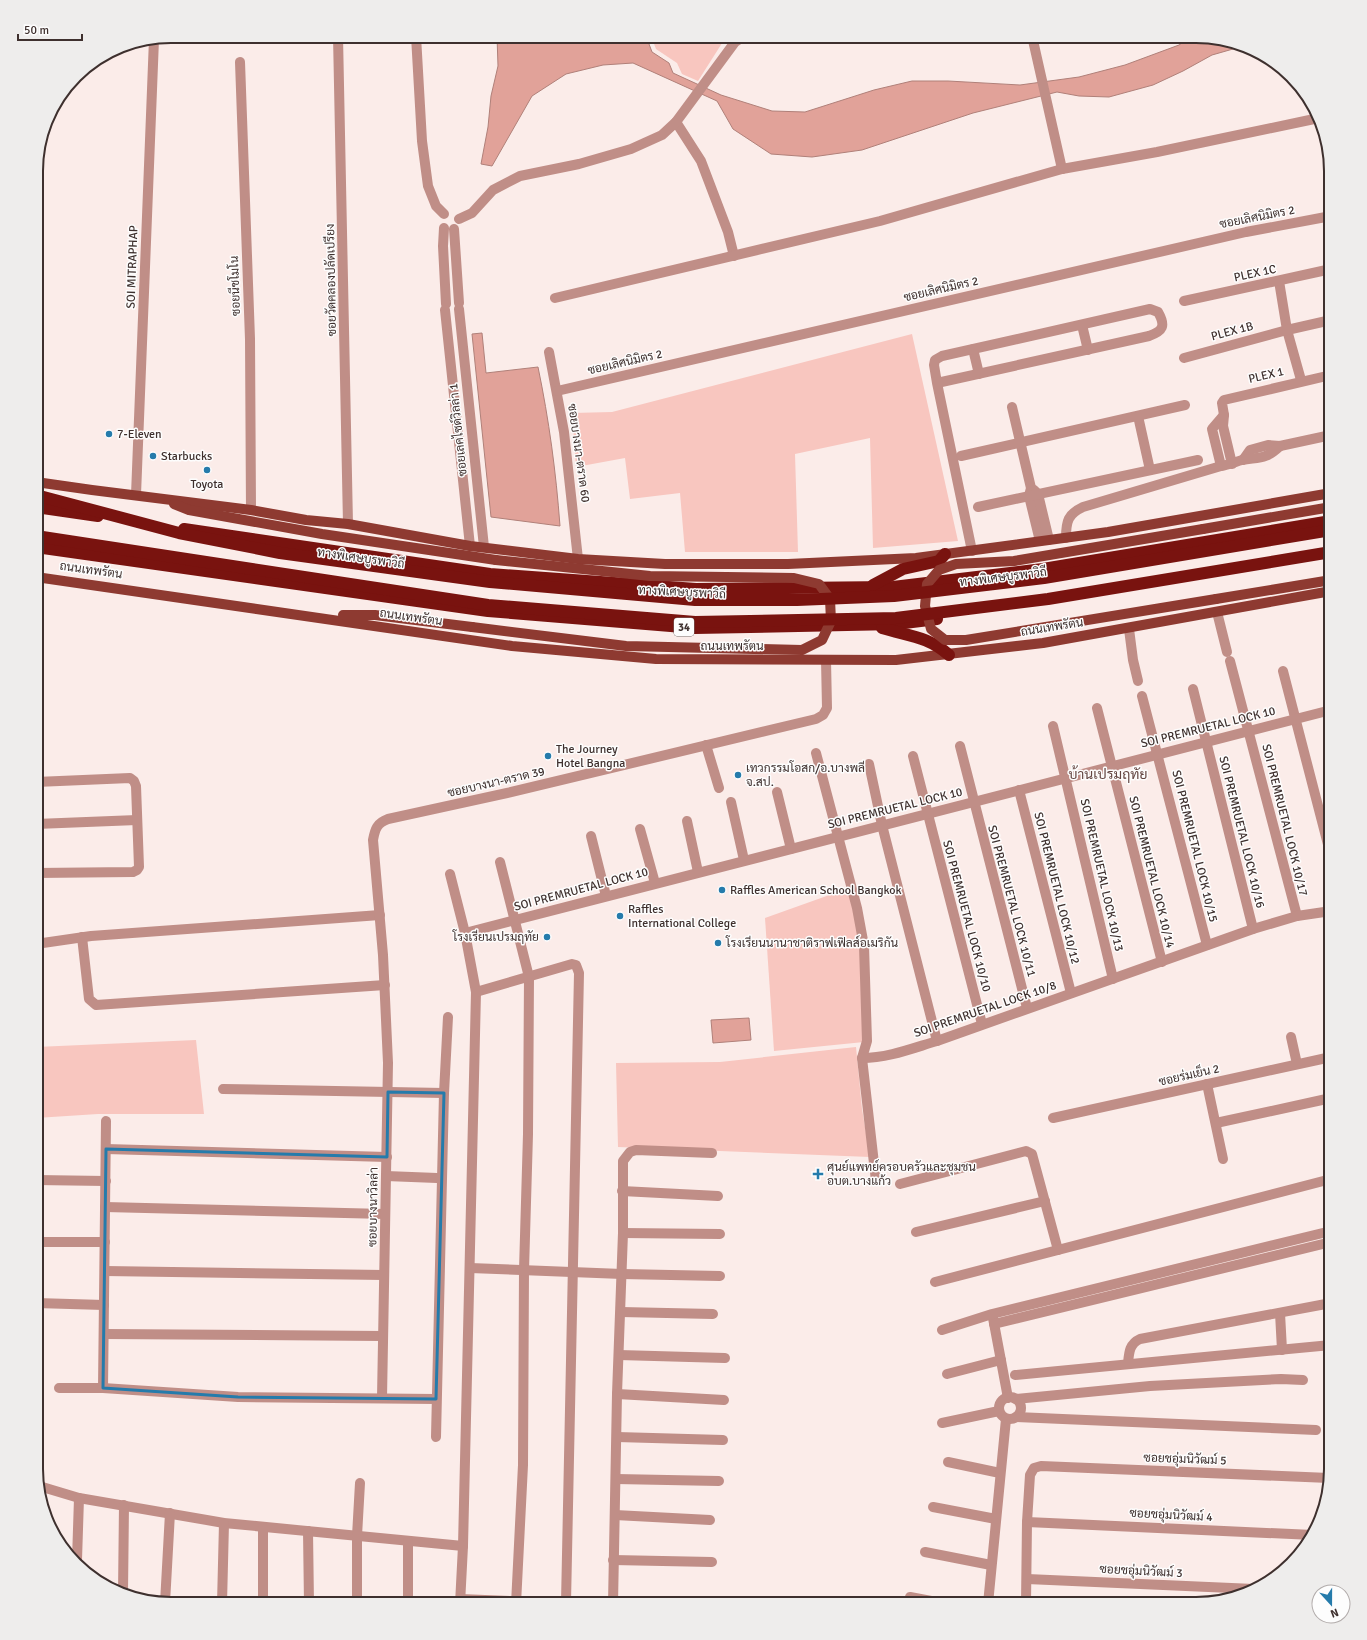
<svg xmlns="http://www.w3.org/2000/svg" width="1367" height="1640" font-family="Signika,Sarabun,sans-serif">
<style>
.green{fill:#f8c6bf}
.water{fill:#e1a299;stroke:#b08079}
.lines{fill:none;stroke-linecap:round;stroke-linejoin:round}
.minor{stroke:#c08e87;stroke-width:10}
.major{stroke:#8e3a31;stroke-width:10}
.highway{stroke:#79130f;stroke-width:12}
.major-bridge{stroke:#8e3a31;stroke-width:10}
.highway-bridge{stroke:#79130f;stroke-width:12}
.marked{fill:none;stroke:#257bab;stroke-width:3;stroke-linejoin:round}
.poi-dot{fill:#257bab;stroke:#fdfdfd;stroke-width:1.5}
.labels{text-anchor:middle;stroke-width:3;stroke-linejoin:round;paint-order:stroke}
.shield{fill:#fdfdfd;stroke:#776e6c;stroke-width:1}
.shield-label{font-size:11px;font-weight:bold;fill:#3e302e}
.street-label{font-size:12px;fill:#3e302e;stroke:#fdfdfd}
.poi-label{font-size:12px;fill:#3e302e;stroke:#fdfdfd;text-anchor:start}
.quarter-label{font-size:14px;fill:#644642;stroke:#fdfdfd}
.rim{fill:none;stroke:#3e302e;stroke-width:2}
</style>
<rect width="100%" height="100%" fill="#fbece9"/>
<g class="green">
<polygon points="651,36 722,36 724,40 698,81 682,74 677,63 656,49"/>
<polygon points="912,334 958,541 873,548 870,438 795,454 798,552 685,552 680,493 630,499 625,458 576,467 572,413 612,412"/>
<polygon points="849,888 860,925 864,1042 774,1051 765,918"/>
<polygon points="196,1040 204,1114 98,1114 36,1118 36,1047"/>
<polygon points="856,1047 862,1109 870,1157 618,1147 616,1063 720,1062"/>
</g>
<g class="water">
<polygon points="497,36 646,36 652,52 669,63 673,73 721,95 772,111 805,112 874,90 912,81 948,81 1020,85 1079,77 1125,65 1179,45 1192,36 1205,36 1240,47 1212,55 1183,71 1153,85 1109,97 1079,96 1057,92 973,113 862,150 812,157 771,154 733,129 717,101 633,63 603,65 566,74 532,96 492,166 481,164 488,127 491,96 498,66"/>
<path d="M482 333 486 373 538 367C549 420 556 472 560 526L491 517 472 334Z"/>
<polygon points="749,1018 751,1040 713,1043 711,1020"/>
</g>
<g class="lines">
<g class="minor">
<polyline points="338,36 348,524"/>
<polyline points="416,36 422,141 428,186 436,206 444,214"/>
<polyline points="1032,36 1062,169"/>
<polyline points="240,62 250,339 251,510"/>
<polyline points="676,122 701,161 728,232 734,256"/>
<polyline points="459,219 472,213 493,190 520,176 579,164 631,149 662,135 676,122 735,42 744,36"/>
<polyline points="444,228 443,246 446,304"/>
<polyline points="454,229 459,303"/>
<polyline points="1279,281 1287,330 1301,380"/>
<polyline points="555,298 880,221 1062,169 1157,152 1319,118"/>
<polyline points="1184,301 1331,269"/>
<polyline points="459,309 484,547"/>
<polyline points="445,310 470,546"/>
<polyline points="1082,325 1088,350"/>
<polyline points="973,349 979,374"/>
<polyline points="549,352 564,432 578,559"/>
<polyline points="1184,358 1287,330 1331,320"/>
<path d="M937 383 1149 336C1163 331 1166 326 1158 312L1150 309 942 356 935 360 934 365 937 383 972 551"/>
<polyline points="557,391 1246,232 1331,216"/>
<polyline points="1012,407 1031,488 1029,496 1040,541"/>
<polyline points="1138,416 1150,470"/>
<polyline points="961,456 1185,405"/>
<polyline points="1243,460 1250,450 1268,445 1280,446 1331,435"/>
<polyline points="1232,464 1223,426 1224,415 1222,403 1224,400 1331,375"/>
<polyline points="1221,466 1212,429 1224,415"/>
<polyline points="1034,490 1038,494 1049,540"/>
<polyline points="136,495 154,39"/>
<polyline points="978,507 1198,460"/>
<path d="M1066 538C1066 521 1068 514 1083 507L1221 466C1228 465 1235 462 1242 460 1260 457 1265 460 1280 446"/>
<polyline points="1217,612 1227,652"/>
<polyline points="1129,629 1133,660 1138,681"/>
<polyline points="1328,649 1331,659"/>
<polyline points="1230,661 1297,916"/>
<polyline points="1283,671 1331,856"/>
<polyline points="1193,689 1253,929"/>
<polyline points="1142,696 1207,945"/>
<polyline points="1097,708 1162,962"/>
<polyline points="1053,726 1113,979"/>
<polyline points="706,745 719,788"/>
<polyline points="960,746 1027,1008"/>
<polyline points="816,753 857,908 864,946 867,1041 862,1058 876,1181"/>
<polyline points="913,756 982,1024"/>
<polyline points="869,764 882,825 937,1041"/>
<polyline points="1019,790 1071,993"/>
<polyline points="777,792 791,849"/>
<polyline points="731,802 744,860"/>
<polyline points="687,821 698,872"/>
<polyline points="36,824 137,820"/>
<polyline points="640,829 655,883"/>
<polyline points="591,836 606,896"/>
<polyline points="500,862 529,977 528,1134 524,1270 523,1465 516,1604"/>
<polyline points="36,873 133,872 137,870 139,867 136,786 134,781 130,778 36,782"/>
<polyline points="450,874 465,933 476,992 463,1546 460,1604"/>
<polyline points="465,933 1331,710"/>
<polyline points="82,937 89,999 96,1005 385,985"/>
<polyline points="36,944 91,936 380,915"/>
<polyline points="476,992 572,964 576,965 579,973 566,1603"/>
<polyline points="1291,1037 1297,1064"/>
<path d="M862 1058C888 1058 913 1048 937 1041L1253 929 1297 916 1331 911"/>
<polyline points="1207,1084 1223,1159"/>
<polyline points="223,1089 444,1093"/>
<polyline points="1053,1118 1331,1057"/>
<polyline points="1216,1123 1331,1098"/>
<polyline points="106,1149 387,1157"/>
<polyline points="386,1176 437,1178"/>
<polyline points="36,1180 106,1181"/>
<polyline points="900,1184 1026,1151 1032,1154 1058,1250"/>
<polyline points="622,1191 718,1196"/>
<polyline points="105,1207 385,1214"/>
<polyline points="916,1232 1045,1201"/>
<polyline points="623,1233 720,1234"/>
<polyline points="36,1242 105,1242"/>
<polyline points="470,1268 622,1274 720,1276"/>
<polyline points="105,1271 384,1275"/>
<polyline points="935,1282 1331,1179"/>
<polyline points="36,1303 104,1305"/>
<polyline points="621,1312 713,1314"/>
<polyline points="1280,1313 1282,1350"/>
<polyline points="993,1318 1008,1398"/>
<polyline points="994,1324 1331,1242"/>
<polyline points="942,1330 992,1314 1331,1231"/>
<polyline points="104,1334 383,1336"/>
<polyline points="619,1355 725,1358"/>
<path d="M1128 1364C1129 1353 1129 1344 1140 1339L1331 1303"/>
<polyline points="947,1374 1001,1360"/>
<polyline points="1015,1375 1331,1345"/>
<polyline points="59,1388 103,1388 238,1397 436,1399"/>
<polyline points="103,1388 106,1121"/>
<polyline points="617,1394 724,1400"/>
<circle cx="1010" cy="1408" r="11"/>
<path d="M382 1398 388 1063 383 955 373 840C375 829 377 823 388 819L507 793 816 719 823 715 827 708 826 660"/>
<polyline points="1015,1399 1150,1386 1281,1379 1303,1380"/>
<polyline points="1016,1417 1316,1430"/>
<polyline points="942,1423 999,1411"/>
<polyline points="436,1437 444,1093 448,1017"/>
<polyline points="617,1437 723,1440"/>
<polyline points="948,1462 1000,1473"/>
<polyline points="616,1479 719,1481"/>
<polyline points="39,1486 79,1498 224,1523 463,1546"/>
<polyline points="933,1507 996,1519"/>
<polyline points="615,1515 710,1520"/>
<polyline points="1027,1522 1313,1535"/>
<polyline points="308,1531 309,1604"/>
<polyline points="925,1552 991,1565"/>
<polyline points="77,1560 79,1498"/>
<polyline points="613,1560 712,1562"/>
<polyline points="1027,1579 1254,1589"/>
<polyline points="123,1593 124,1505"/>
<polyline points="910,1597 947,1604"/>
<polyline points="460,1599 578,1604"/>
<polyline points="165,1603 170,1513"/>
<polyline points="222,1604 224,1523"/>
<polyline points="263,1604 263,1527"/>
<polyline points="357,1604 357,1536 360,1483"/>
<polyline points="408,1604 408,1541"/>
<polyline points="613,1604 617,1394 623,1233 623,1161 630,1152 636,1150 712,1153"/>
<polyline points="988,1604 1006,1419"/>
<polyline points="1026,1604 1027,1522 1030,1475 1034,1468 1041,1466 1329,1478"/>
</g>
<g class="major">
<polyline points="36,482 92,490 251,510 306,520 348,524 470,546 578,559 665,564 788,564 916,558 1108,532 1331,493"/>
<polyline points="174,504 189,510 322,534 496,560"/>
<polyline points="1203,529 1331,507"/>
<polyline points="36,577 512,646 656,659 896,660 1043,643 1331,591"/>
<polyline points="1216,599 1331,580"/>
<polyline points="343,615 375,615 472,627"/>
</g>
<g class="highway">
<polyline points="36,507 98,516"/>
<polyline points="184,529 490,574 696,589 893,587 1043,569 1331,521"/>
<polyline points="36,547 488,611 695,628 896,624 937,619"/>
<polyline points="873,585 903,569 939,561 945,554"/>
<path d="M882 628C908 636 928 636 949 655"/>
</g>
<g class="major-bridge">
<polyline points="1203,529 1014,561 956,564 939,570 927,584 925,606 931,629 945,640 966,640 1216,599"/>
<polyline points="472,627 626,646 802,650 822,640 831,621 830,599 819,584 794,578 650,576 496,560"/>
</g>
<g class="highway-bridge">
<polyline points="36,495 179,533 280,553 490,582 695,600 797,600 894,596 1044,578 1331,530"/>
<polyline points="36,536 488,605 695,622 896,618 1048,599 1331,552"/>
</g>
</g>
<path class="marked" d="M388 1092 444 1093 436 1399 238 1397 103 1388 106 1149 387 1157Z"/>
<g class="poi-dot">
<circle cx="109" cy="434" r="4"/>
<circle cx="153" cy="456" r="4"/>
<circle cx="207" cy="470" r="4"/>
<circle cx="548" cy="756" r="4"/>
<circle cx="738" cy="775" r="4"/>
<circle cx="722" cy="890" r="4"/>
<circle cx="620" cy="916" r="4"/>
<circle cx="547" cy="937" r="4"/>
<circle cx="718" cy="943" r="4"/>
<path d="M816 1168h4v4h4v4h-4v4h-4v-4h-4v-4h4z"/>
</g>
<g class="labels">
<rect class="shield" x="674" y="618" width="20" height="18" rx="3"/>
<g class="shield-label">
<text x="684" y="631">34</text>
</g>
<g class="street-label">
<text transform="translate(1257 217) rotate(-11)" y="4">ซอยเลิศนิมิตร 2</text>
<text transform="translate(132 267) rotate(-88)" y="4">SOI MITRAPHAP</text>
<text transform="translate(1255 273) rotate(-12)" y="4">PLEX 1C</text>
<text transform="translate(331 280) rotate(-91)" y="4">ซอยวัดคลองปลัดเปรียง</text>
<text transform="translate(235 286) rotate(-92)" y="4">ซอยนีชโมโน</text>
<text transform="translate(941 289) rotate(-13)" y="4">ซอยเลิศนิมิตร 2</text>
<text transform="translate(1232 331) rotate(-15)" y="4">PLEX 1B</text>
<text transform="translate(625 362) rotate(-13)" y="4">ซอยเลิศนิมิตร 2</text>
<text transform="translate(1266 375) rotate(-13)" y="4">PLEX 1</text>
<text transform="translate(458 430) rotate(-96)" y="4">ซอยเลคไซด์วิลล่า 1</text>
<text transform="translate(579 453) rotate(82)" y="4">ซอยบางนา-ตราด 60</text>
<text transform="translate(361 558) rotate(8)" y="4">ทางพิเศษบูรพาวิถี</text>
<text transform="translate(91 570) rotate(8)" y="4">ถนนเทพรัตน</text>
<text transform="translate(1003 577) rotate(-7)" y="4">ทางพิเศษบูรพาวิถี</text>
<text transform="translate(682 592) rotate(3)" y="4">ทางพิเศษบูรพาวิถี</text>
<text transform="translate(411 617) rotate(8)" y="4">ถนนเทพรัตน</text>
<text transform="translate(1052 627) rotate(-9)" y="4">ถนนเทพรัตน</text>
<text x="732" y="650">ถนนเทพรัตน</text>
<text transform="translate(1208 727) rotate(-14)" y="4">SOI PREMRUETAL LOCK 10</text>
<text transform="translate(496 782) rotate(-13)" y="4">ซอยบางนา-ตราด 39</text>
<text transform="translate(895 808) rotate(-14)" y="4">SOI PREMRUETAL LOCK 10</text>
<text transform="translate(1285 820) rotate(76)" y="4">SOI PREMRUETAL LOCK 10/17</text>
<text transform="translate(1242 832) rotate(76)" y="4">SOI PREMRUETAL LOCK 10/16</text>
<text transform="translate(1195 846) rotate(76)" y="4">SOI PREMRUETAL LOCK 10/15</text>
<text transform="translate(1152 872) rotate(76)" y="4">SOI PREMRUETAL LOCK 10/14</text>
<text transform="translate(1102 875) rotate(77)" y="4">SOI PREMRUETAL LOCK 10/13</text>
<text transform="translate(1057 888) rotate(76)" y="4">SOI PREMRUETAL LOCK 10/12</text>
<text transform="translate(581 889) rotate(-15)" y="4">SOI PREMRUETAL LOCK 10</text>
<text transform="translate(1012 901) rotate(75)" y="4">SOI PREMRUETAL LOCK 10/11</text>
<text transform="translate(967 916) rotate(75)" y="4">SOI PREMRUETAL LOCK 10/10</text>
<text transform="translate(985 1009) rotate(-19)" y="4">SOI PREMRUETAL LOCK 10/8</text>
<text transform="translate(1189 1075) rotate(-13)" y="4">ซอยร่มเย็น 2</text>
<text transform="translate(373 1207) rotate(-89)" y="4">ซอยบางนาวิลล่า</text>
<text transform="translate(1185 1459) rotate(2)" y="4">ซอยชอุ่มนิวัฒม์ 5</text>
<text transform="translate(1171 1515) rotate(3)" y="4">ซอยชอุ่มนิวัฒม์ 4</text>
<text transform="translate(1141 1571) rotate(3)" y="4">ซอยชอุ่มนิวัฒม์ 3</text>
</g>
<g class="poi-label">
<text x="117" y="438">7-Eleven</text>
<text x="161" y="460">Starbucks</text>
<text x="207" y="488" text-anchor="middle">Toyota</text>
<text x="556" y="753">The Journey<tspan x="556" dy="14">Hotel Bangna</tspan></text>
<text x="746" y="772">เทวกรรมโอสก/อ.บางพลี<tspan x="746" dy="14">จ.สป.</tspan></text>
<text x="730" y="894">Raffles American School Bangkok</text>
<text x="628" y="913">Raffles<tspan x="628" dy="14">International College</tspan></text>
<text x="539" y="941" text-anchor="end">โรงเรียนเปรมฤทัย</text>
<text x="726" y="947">โรงเรียนนานาชาติราฟเฟิลส์อเมริกัน</text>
<text x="827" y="1171">ศุนย์แพทย์ครอบครัวและชุมชน<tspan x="827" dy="14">อบต.บางแก้ว</tspan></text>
</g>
<g class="quarter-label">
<text x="1108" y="779">บ้านเปรมฤทัย</text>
</g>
</g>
<path d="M0 0H1367V1640H0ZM171 43H1196A128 128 0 0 1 1324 171V1469A128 128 0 0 1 1196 1597H171A128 128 0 0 1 43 1469V171A128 128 0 0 1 171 43Z" fill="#eeedec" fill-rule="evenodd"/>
<path class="rim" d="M171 43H1196A128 128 0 0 1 1324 171V1469A128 128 0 0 1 1196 1597H171A128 128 0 0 1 43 1469V171A128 128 0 0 1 171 43Z"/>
<g transform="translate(1331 1604) rotate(159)"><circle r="19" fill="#fdfdfd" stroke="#b1abaa"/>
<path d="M0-3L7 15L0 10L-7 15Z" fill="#257bab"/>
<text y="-6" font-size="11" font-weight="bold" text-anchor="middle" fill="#3e302e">N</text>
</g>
<path d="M18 34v6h64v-6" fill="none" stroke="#3e302e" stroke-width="2"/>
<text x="24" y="34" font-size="12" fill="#3e302e" stroke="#fdfdfd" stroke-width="3" paint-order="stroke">50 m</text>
</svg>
